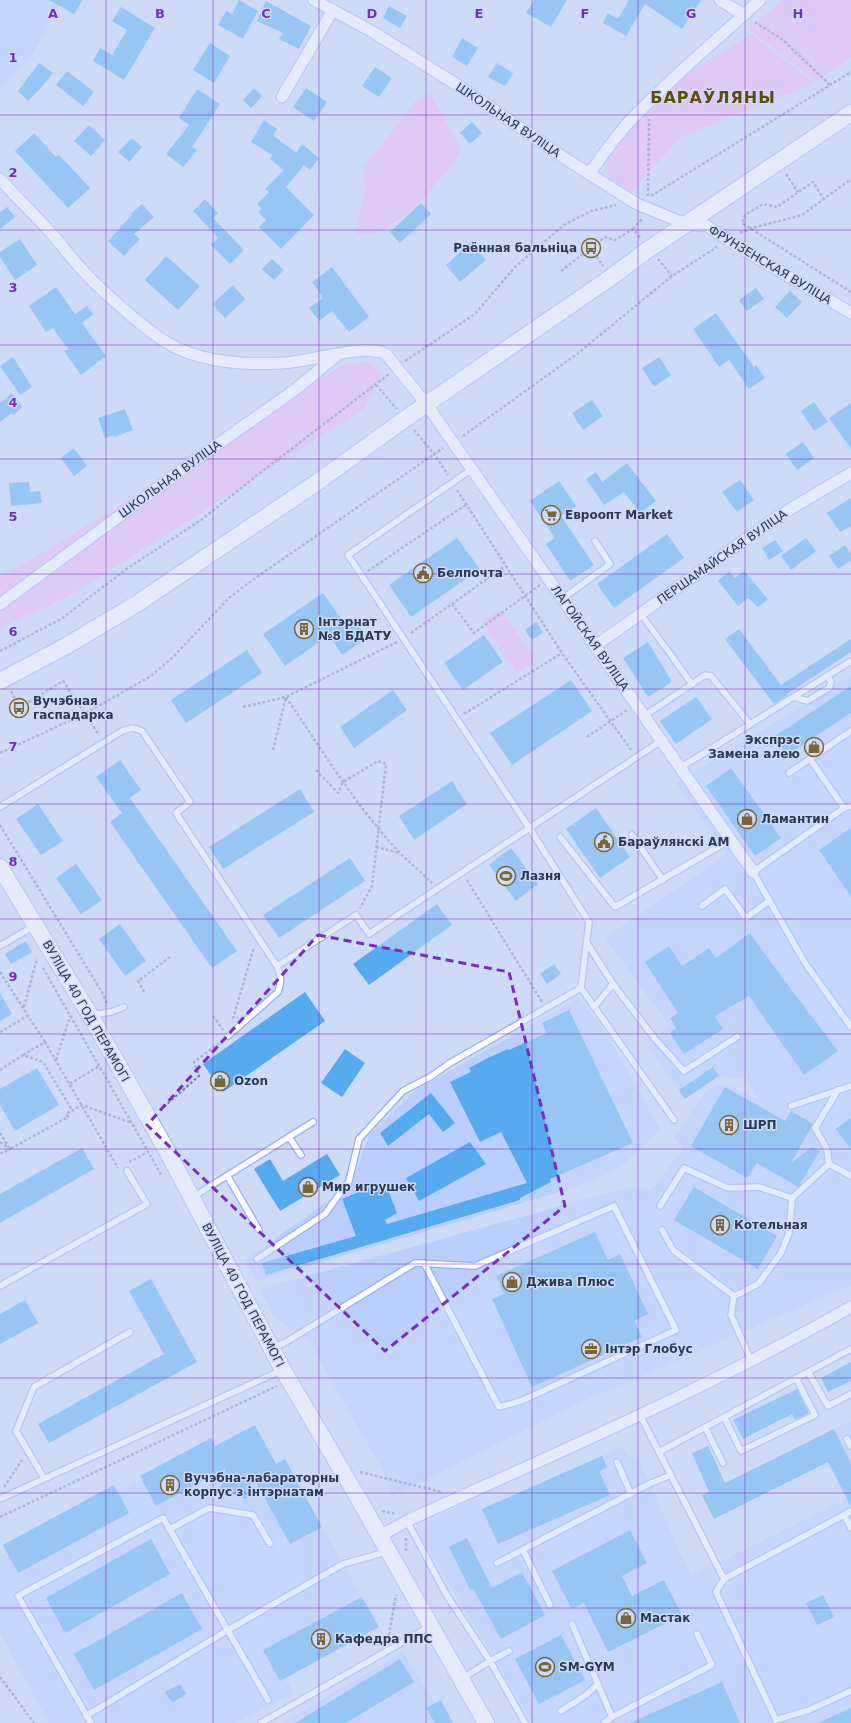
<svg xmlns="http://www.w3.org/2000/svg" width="851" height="1723" font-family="'DejaVu Sans',sans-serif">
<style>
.built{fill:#bacffe}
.green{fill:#f3b5f5}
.building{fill:#55aaf0}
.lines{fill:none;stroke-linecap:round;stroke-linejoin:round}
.lane-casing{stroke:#91b0f4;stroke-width:8}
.street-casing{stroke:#91b0f4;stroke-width:13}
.secondary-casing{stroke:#91b0f4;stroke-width:18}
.path{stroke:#7f8ba8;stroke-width:2.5;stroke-dasharray:3 2;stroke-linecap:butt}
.lane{stroke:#fff;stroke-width:5.5}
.street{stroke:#fff;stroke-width:11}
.secondary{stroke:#fff;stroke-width:16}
.marked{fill:none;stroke:#7b2cbf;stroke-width:3;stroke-dasharray:8 5;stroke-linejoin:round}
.grid{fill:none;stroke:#7b2cbf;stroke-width:1;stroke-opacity:0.55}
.labels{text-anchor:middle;stroke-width:3;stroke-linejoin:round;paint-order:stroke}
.street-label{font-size:12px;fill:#2c3854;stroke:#cedbf8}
.poi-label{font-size:12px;font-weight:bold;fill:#2c3854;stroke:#cedbf8;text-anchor:start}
.district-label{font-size:16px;font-weight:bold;letter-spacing:1px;fill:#624a0e;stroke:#cedbf8}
.grid-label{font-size:13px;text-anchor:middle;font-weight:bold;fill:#7b2cbf;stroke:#cedbf8;stroke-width:3;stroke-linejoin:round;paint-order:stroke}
</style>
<rect width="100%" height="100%" fill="#cedbf8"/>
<g class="built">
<polygon points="0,0 83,0 74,14 60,6 32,55 0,89"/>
<polygon points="851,676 851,1285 583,1401 392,1497 382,1469 307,1338 275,1318 260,1289 630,1187 651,1190 683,1149 674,1138 707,1089 725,1084 759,1100 747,1079 719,1076 685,1099 648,1045 670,1026 605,938 727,854 676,783"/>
<polygon points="579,998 606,1033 660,1129 621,1167 573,1188 256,1281 245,1259 350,1186 369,1136 416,1090"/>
<polygon points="851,1421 851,1464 834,1429"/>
<polygon points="255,1425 276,1464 322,1527 379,1627 286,1678 294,1693 235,1723 49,1723 0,1633 0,1556 7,1552 3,1545 114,1485 117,1491 141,1479 140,1476 211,1438 216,1446"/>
<polygon points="622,1446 629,1458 638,1457 680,1553 691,1575 716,1564 851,1496 851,1723 533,1723 422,1539 429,1521 479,1496 482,1509 602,1456"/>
<polygon points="403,1652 434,1703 441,1700 452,1722 450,1723 283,1723"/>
</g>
<g class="green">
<polygon points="782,0 851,0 851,57 816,81 748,29"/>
<polygon points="751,34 815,83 681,137 631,192 610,177 607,169 608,158 615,149 635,125 688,73"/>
<polygon points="430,93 461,149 454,163 408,215 375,234 355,234 365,189 363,166 379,149 414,102"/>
<polygon points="368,362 382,374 365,408 76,592 0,629 0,576 19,567 171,474 341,366"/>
<polygon points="500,610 537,660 516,673 482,622"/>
</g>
<g class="building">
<polygon points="49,0 83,0 74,14"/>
<polygon points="239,0 258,11 243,39 218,25 226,11 232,14"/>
<polygon points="534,0 567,0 551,27 526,13"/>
<polygon points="629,0 701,0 682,29 645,4 626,36 603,23 608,13 618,19"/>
<polygon points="266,1 311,26 299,49 279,39 283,33 257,21"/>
<polygon points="389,6 407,16 400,28 383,18"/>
<polygon points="121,7 155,28 124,80 93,61 100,48 112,55 127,30 112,21"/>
<polygon points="462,38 478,48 467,66 452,57"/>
<polygon points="210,43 230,56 214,83 193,70"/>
<polygon points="39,63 53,73 41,88 28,101 18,91"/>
<polygon points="497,63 513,73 505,86 488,77"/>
<polygon points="375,67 392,78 379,97 362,86"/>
<polygon points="67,71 94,92 83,106 56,85"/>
<polygon points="254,88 262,96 251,108 243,100"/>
<polygon points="306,88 327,102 314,121 293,107"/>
<polygon points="197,89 220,104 192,147 197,150 183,167 166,154 189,125 179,118"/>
<polygon points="264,120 277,129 273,135 296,153 302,144 319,158 310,170 304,165 286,187 314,215 281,249 259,227 266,220 258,212 262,209 257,204 269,192 265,189 284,170 270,159 272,155 251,142"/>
<polygon points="472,122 482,133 470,144 460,133"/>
<polygon points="89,125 105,140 91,156 74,141"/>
<polygon points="34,133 56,157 59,155 90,188 68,208 15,151"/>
<polygon points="132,138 142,147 129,162 118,152"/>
<polygon points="205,199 218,213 213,218 244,250 230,264 211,245 218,238 193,211"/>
<polygon points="421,203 431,214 400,243 390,232"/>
<polygon points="142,204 154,217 134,234 140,239 124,256 108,241 132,215 131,214"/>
<polygon points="7,207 15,217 0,229 0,212"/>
<polygon points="20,239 37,265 15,280 0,257 0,252"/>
<polygon points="471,243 486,260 460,282 446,265"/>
<polygon points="166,256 200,286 178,310 145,280"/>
<polygon points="272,259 284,270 274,280 262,269"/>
<polygon points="332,267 369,317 349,332 332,311 319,321 309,308 323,298 312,282"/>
<polygon points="233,285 245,299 225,318 212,304"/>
<polygon points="56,287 75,314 87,306 93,314 82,323 106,356 81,375 64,351 68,349 53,328 46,332 29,306"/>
<polygon points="756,288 764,299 747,311 739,300"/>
<polygon points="790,291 802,302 787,318 775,307"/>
<polygon points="716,313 754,367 756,365 765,378 749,389 729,360 719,367 693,329"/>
<polygon points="13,357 32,387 20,395 0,366"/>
<polygon points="659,357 671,375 654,387 642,368"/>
<polygon points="12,393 22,407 14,415 12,413 0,422 0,403"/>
<polygon points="592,400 603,416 583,430 572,413"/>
<polygon points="814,402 828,422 814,431 801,411"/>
<polygon points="851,403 851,449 829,418"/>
<polygon points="125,409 133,430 114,437 113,435 105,438 98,418"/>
<polygon points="803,442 814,458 797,470 786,454"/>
<polygon points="74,448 87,466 74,476 61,458"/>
<polygon points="627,463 656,501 640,513 624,492 604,505 586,479 596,472 602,482"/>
<polygon points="740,480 754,500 737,512 722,492"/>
<polygon points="559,481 576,506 561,516 594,565 570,581 546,544 555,538 530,501"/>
<polygon points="29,482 30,492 40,491 42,503 11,506 9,483"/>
<polygon points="851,498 851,526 840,532 827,513"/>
<polygon points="667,534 684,558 614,608 597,584"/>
<polygon points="457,538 480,569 411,617 389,585"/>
<polygon points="806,538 816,551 791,570 781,556"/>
<polygon points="775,540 783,551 769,560 762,548"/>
<polygon points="845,545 851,554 851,561 838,569 829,556"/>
<polygon points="729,571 735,578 744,571 768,599 758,607 748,598 738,606 718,581"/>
<polygon points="323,593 345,624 354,618 367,638 342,655 329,635 285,666 263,634"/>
<polygon points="536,622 543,632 532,640 525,630"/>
<polygon points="739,629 781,685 851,639 851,652 787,694 788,695 774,704 725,639"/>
<polygon points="484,635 503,662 463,690 444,663"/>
<polygon points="648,642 672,682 648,697 623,658"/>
<polygon points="247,650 262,673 186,723 171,700"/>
<polygon points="571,680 592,711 512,765 490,733"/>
<polygon points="851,686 851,713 787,755 775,736"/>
<polygon points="393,690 407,710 354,748 340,727"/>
<polygon points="696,697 712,719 676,744 660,721"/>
<polygon points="120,760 141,790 130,798 237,951 212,968 110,822 122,813 96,777"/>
<polygon points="731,768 781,838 755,856 706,786"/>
<polygon points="452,781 467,804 414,840 399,816"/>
<polygon points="300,789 314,812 223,869 209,847"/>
<polygon points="38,804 63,841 41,855 16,819"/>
<polygon points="596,808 630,857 600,878 566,829"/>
<polygon points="851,828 851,897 819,850"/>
<polygon points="511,848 538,884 516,901 489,865"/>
<polygon points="350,858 365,881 279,938 263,915"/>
<polygon points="76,864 102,900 81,914 56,878"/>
<polygon points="437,904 452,925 369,985 353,964"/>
<polygon points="120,924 146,961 125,976 99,939"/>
<polygon points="750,933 778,972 838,1051 804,1075 749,996 715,1016 723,1029 684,1054 670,1033 676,1028 670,1018 678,1013 645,962 669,946 682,966 709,948 716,958"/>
<polygon points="26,941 32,952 11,964 5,954"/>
<polygon points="554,964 561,974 547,984 540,974"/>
<polygon points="305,992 325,1021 223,1092 203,1064"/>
<polygon points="0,993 12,1014 0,1021"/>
<polygon points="569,1010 633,1143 550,1179 551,1182 520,1198 520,1200 266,1275 262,1263 356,1236 342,1199 380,1183 385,1190 388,1190 397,1213 385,1220 387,1224 527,1183 501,1132 480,1142 450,1082 471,1072 469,1068 490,1057 508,1049 509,1050 547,1033 542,1023"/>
<polygon points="345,1049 365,1063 342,1097 321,1083"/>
<polygon points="713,1067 719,1076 685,1099 679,1090"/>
<polygon points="37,1068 59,1105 15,1131 0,1105 0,1089"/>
<polygon points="725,1087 785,1121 791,1111 813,1124 791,1163 812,1147 820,1151 798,1187 757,1163 747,1178 691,1146"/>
<polygon points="431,1093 455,1123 443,1132 429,1114 388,1146 380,1133"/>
<polygon points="851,1118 851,1149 836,1129"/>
<polygon points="470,1142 486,1164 419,1201 406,1178"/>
<polygon points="82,1148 94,1169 0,1223 0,1194"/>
<polygon points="327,1154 340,1175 280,1211 254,1169 270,1159 283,1181"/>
<polygon points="694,1187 777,1236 758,1269 674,1220"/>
<polygon points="595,1232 608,1260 620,1254 648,1314 634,1321 642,1337 532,1387 492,1299 504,1294 496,1276"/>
<polygon points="151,1279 197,1362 49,1443 38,1424 164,1354 129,1291"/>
<polygon points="25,1300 38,1323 0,1344 0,1314"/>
<polygon points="851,1362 851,1381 828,1392 821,1378"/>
<polygon points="797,1389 809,1413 795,1420 792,1414 743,1439 733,1420"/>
<polygon points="255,1425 276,1464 285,1459 322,1527 290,1544 253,1477 247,1499 220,1491 226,1468 156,1506 140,1476 211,1438 215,1446"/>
<polygon points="834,1429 851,1464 851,1507 828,1462 714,1519 702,1495 709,1492 692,1453 708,1446 725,1483"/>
<polygon points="602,1456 607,1468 599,1471 610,1495 498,1544 482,1509"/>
<polygon points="114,1485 129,1513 18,1573 3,1545"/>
<polygon points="630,1530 647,1563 622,1576 632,1596 664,1580 682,1615 608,1652 584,1603 572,1609 552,1571"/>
<polygon points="467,1538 492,1588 522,1572 545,1615 501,1639 473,1588 470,1589 449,1547"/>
<polygon points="151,1539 170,1574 65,1633 46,1598"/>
<polygon points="182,1593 202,1629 94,1690 74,1654"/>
<polygon points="823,1595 834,1617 817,1625 806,1603"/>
<polygon points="362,1597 379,1627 280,1681 263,1650"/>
<polygon points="561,1635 585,1680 539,1704 515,1659"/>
<polygon points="400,1659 414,1682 346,1723 295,1723"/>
<polygon points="722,1682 740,1723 630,1723"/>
<polygon points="180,1684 186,1694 172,1703 165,1692"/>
<polygon points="441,1700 453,1723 435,1723 426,1708"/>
<polygon points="851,1708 851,1723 818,1723"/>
</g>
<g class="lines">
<g class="lane-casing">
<g id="lane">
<polyline points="472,469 348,555 530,829 589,922 581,988 674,1120"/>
<polyline points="562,599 610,564 595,541"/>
<polyline points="641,614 692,684 705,675 711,676 750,724"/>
<polyline points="794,697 807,701 829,688 831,682 828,676"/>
<polyline points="644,716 692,684"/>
<polyline points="810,759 844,808"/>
<polyline points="680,768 851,661"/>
<polyline points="789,773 851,731"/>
<polyline points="851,806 844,808 753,872 805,963 851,1027"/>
<path d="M0 807 122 731 133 728 142 731 190 802 176 813 277 966C281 976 282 982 278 992L228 1036"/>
<polyline points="632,835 663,880"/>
<polyline points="560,837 615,907 730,840"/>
<polyline points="702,906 725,889 746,918 769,901"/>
<polyline points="587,943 613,984"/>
<polyline points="0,946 34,926"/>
<polyline points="277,966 356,915 369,934 661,741"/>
<polyline points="594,1007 613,984 655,1039 684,1071 737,1037"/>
<polyline points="92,1015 111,1012 124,1007"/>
<polyline points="838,1090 815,1128 827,1149 829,1164 851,1176"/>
<polyline points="791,1106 851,1086"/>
<polyline points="289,1137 301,1155"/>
<polyline points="228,1177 259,1230"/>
<polyline points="193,1197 313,1122"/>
<polyline points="792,1198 829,1164"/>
<polyline points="660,1206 684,1168 728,1188 759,1187 792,1198 789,1233 781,1253 759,1283 745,1291 734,1296 731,1315 751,1360"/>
<polyline points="662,1230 673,1250 734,1296"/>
<polyline points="257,1259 325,1214 349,1181 359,1139 403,1091 430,1077 450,1063 581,988"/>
<polyline points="0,1286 147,1204 127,1171"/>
<polyline points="273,1348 286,1342 415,1263 475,1266 614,1206 676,1330 521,1401 499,1407 424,1263"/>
<polyline points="808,1372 828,1406 851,1394"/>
<polyline points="640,1415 724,1579"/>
<polyline points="724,1417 741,1451 815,1415 796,1378"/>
<polyline points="705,1427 723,1463"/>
<polyline points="847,1439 851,1446"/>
<polyline points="659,1452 851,1349"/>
<polyline points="617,1462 631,1494"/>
<polyline points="44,1478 16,1431 34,1387 130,1332"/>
<polyline points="0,1499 282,1370"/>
<polyline points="844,1515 851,1511"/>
<polyline points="407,1521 446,1594 490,1661 525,1723"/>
<polyline points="851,1528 844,1515 724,1579 716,1592 776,1720 809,1710 851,1691"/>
<polyline points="170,1529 209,1508 253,1515 270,1544"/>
<polyline points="523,1550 550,1605"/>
<polyline points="497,1563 649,1484 671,1475"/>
<polyline points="572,1624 612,1717"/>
<polyline points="463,1678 490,1661 509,1651"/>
<polyline points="561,1711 586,1695 598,1684"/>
<polyline points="86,1716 228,1630 343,1564 379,1554 387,1549"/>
<polyline points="91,1723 18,1596 163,1518 268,1700"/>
<polyline points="261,1723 429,1627"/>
<polyline points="604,1723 612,1717 712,1665 697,1634"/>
</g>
</g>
<g class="street-casing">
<g id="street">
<polyline points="314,0 373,32 465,90 569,161 637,204 686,224 707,226 737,246 851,313"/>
<polyline points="720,0 744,15"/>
<polyline points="282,97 333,10"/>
<path d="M589 174C602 156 615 137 630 121 670 78 717 40 760 0"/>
<path d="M0 179C17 198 35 215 52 234 64 248 75 263 88 276 104 293 122 308 140 323 151 332 164 342 177 348 209 363 247 365 282 363 310 362 363 343 386 354L427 405 753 872"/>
<polyline points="0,604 194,461 296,389 337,355"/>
<polyline points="595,646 777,517 851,473"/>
<path d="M380 1536 407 1521C557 1453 708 1388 851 1307"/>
</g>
</g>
<g class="secondary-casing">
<g id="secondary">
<polyline points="0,681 66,646 135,605 316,483 405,419 610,278 649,249 851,113"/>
<polyline points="0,867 90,1015 167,1151 283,1370 361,1503 486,1723"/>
</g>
</g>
<g class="path">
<polyline points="755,22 783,40 830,85"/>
<polyline points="786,174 798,192"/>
<polyline points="648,196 649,119"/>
<polyline points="651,196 851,72"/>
<polyline points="824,200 813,182 777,207 763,204 745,215 742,223 851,292"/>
<polyline points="633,229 643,218"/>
<polyline points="740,233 752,228 802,215 851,179"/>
<polyline points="591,248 603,266"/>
<polyline points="658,259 672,276"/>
<polyline points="561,271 605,237 615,240 633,229 641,239"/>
<polyline points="405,361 475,314 515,267 564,225 591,211 616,205"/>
<polyline points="376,385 397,409"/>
<polyline points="414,430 434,454 448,475"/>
<polyline points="463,436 577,354 672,276 717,247"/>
<polyline points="457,490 562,653 631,750"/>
<polyline points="368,571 467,504"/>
<polyline points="452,604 474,633 540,585"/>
<polyline points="411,633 505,566"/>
<polyline points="0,651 61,619 125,570 201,520 260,473 389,374"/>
<polyline points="11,691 19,708 63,681 99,735"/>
<path d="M286 697C322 750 356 807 401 854 411 864 422 873 432 883"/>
<polyline points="243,707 286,697 397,642"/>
<polyline points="464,714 562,653"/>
<polyline points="587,737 627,710"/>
<polyline points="273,750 286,697"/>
<polyline points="0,753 84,714 151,676 173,657 229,598 251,581 443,448"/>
<polyline points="316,770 338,793 343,782 378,761 386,764 372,886 360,908"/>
<polyline points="0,825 103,994 107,1004"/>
<polyline points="376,847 400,853"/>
<polyline points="467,880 542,1002"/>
<polyline points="43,968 162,1176"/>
<polyline points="0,972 45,1042"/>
<polyline points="144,992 138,981 170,957"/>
<polyline points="24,1007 37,958"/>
<polyline points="213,1016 223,1030"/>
<polyline points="233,1019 254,947"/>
<polyline points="0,1032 29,1015"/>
<polyline points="23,1055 45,1042 118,1168"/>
<polyline points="56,1060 70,1016"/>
<polyline points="0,1070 23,1055 43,1062 72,1110"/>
<polyline points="70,1084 99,1066"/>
<polyline points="160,1110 199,1076 194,1062 221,1042"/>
<polyline points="0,1133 10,1149 68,1117 66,1114 82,1105 132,1123"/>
<polyline points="0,1142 10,1149 0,1154"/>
<polyline points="129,1162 148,1152"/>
<polyline points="360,1472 442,1492"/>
<polyline points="4,1487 22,1460"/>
<polyline points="382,1511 396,1514"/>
<polyline points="0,1517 277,1386"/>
<polyline points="406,1538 406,1551"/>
<polyline points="388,1640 396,1595"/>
<polyline points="0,1677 34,1723"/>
</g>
<use href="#lane" class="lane"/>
<use href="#street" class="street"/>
<use href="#secondary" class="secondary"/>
</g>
<path d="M0 0H851V1723H0ZM318 935 509 972 565 1206 385 1351 147 1125Z" fill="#cedbf8" fill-opacity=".55" fill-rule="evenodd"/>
<path class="marked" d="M318 935 509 972 565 1206 385 1351 147 1125Z"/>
<path class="grid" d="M106 0V1723M213 0V1723M319 0V1723M426 0V1723M532 0V1723M638 0V1723M745 0V1723M0 115H851M0 230H851M0 345H851M0 459H851M0 574H851M0 689H851M0 804H851M0 919H851M0 1034H851M0 1149H851M0 1264H851M0 1378H851M0 1493H851M0 1608H851"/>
<defs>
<g id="bus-ring" transform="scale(1)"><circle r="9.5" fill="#cedbf8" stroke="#7c6636" stroke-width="1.5"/><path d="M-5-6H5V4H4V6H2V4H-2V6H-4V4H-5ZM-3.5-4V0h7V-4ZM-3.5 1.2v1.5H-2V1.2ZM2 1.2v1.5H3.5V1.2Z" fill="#7c6636"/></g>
<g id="supermarket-ring" transform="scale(1)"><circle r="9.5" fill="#cedbf8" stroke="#7c6636" stroke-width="1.5"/><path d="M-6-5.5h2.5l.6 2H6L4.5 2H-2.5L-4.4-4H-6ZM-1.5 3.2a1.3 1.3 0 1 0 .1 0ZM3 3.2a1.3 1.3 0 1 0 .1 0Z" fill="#7c6636"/></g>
<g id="civic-ring" transform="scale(1)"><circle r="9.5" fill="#cedbf8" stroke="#7c6636" stroke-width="1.5"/><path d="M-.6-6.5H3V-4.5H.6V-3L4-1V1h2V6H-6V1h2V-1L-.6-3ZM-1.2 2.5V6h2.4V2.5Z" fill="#7c6636"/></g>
<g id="building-ring" transform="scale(1)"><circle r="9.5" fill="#cedbf8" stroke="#7c6636" stroke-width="1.5"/><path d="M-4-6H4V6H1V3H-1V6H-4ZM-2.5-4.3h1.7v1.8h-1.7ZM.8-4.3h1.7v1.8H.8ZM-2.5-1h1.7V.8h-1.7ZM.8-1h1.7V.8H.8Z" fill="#7c6636"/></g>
<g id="shop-ring" transform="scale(1)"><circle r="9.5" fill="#cedbf8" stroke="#7c6636" stroke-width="1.5"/><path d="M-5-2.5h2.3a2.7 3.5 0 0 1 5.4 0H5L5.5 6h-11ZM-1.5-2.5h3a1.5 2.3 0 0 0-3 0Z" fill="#7c6636"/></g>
<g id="stadium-ring" transform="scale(1)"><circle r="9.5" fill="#cedbf8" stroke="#7c6636" stroke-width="1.5"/><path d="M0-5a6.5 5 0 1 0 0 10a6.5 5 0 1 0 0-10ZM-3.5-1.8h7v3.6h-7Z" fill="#7c6636"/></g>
<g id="office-ring" transform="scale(1)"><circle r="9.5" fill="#cedbf8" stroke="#7c6636" stroke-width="1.5"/><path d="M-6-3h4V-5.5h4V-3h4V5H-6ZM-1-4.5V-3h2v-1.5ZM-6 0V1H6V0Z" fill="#7c6636"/></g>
</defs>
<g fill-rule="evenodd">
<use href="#bus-ring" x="591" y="248"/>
<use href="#supermarket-ring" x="551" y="515"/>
<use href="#civic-ring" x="423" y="573"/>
<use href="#building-ring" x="304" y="629"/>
<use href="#bus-ring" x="19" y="708"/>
<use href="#shop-ring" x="814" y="747"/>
<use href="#shop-ring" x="747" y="819"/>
<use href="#civic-ring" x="604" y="842"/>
<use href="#stadium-ring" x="506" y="876"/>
<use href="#shop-ring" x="220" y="1081"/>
<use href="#building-ring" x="729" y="1125"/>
<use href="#shop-ring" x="308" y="1187"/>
<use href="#building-ring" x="720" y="1225"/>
<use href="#shop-ring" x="512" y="1282"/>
<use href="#office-ring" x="591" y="1349"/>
<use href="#building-ring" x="170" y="1485"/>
<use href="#shop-ring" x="626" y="1618"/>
<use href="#building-ring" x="321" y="1639"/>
<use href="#stadium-ring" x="545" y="1667"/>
</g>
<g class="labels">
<g class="street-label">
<text transform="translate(508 120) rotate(34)" y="4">ШКОЛЬНАЯ ВУЛІЦА</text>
<text transform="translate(770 265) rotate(31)" y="4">ФРУНЗЕНСКАЯ ВУЛІЦА</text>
<text transform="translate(170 479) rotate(-36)" y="4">ШКОЛЬНАЯ ВУЛІЦА</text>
<text transform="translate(722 557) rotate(-35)" y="4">ПЕРШАМАЙСКАЯ ВУЛІЦА</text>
<text transform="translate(590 638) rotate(55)" y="4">ЛАГОЙСКАЯ ВУЛІЦА</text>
<text transform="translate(86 1011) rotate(60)" y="4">ВУЛІЦА 40 ГОД ПЕРАМОГІ</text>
<text transform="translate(243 1295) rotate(62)" y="4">ВУЛІЦА 40 ГОД ПЕРАМОГІ</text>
</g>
<g class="poi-label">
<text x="577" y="252" text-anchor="end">Раённая бальніца</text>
<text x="565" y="519">Евроопт Market</text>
<text x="437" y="577">Белпочта</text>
<text x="318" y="626">Інтэрнат<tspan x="318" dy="14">№8 БДАТУ</tspan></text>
<text x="33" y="705">Вучэбная<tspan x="33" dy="14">гаспадарка</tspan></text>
<text x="800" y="744" text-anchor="end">Экспрэс<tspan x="800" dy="14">Замена алею</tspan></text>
<text x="761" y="823">Ламантин</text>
<text x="618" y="846">Бараўлянскі АМ</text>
<text x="520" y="880">Лазня</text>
<text x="234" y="1085">Ozon</text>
<text x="743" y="1129">ШРП</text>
<text x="322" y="1191">Мир игрушек</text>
<text x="734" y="1229">Котельная</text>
<text x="526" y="1286">Джива Плюс</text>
<text x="605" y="1353">Інтэр Глобус</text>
<text x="184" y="1482">Вучэбна-лабараторны<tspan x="184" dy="14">корпус з інтэрнатам</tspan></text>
<text x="640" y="1622">Мастак</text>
<text x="335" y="1643">Кафедра ППС</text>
<text x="559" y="1671">SM-GYM</text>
</g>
<g class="district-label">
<text x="713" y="103">БАРАЎЛЯНЫ</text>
</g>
</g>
<g class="grid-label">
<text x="53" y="18">A</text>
<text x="160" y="18">B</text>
<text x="266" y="18">C</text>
<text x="372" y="18">D</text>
<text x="479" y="18">E</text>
<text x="585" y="18">F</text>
<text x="691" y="18">G</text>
<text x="798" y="18">H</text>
<text x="13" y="62">1</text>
<text x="13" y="177">2</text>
<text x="13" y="292">3</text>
<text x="13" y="407">4</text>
<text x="13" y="521">5</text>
<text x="13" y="636">6</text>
<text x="13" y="751">7</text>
<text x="13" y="866">8</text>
<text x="13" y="981">9</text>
</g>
</svg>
